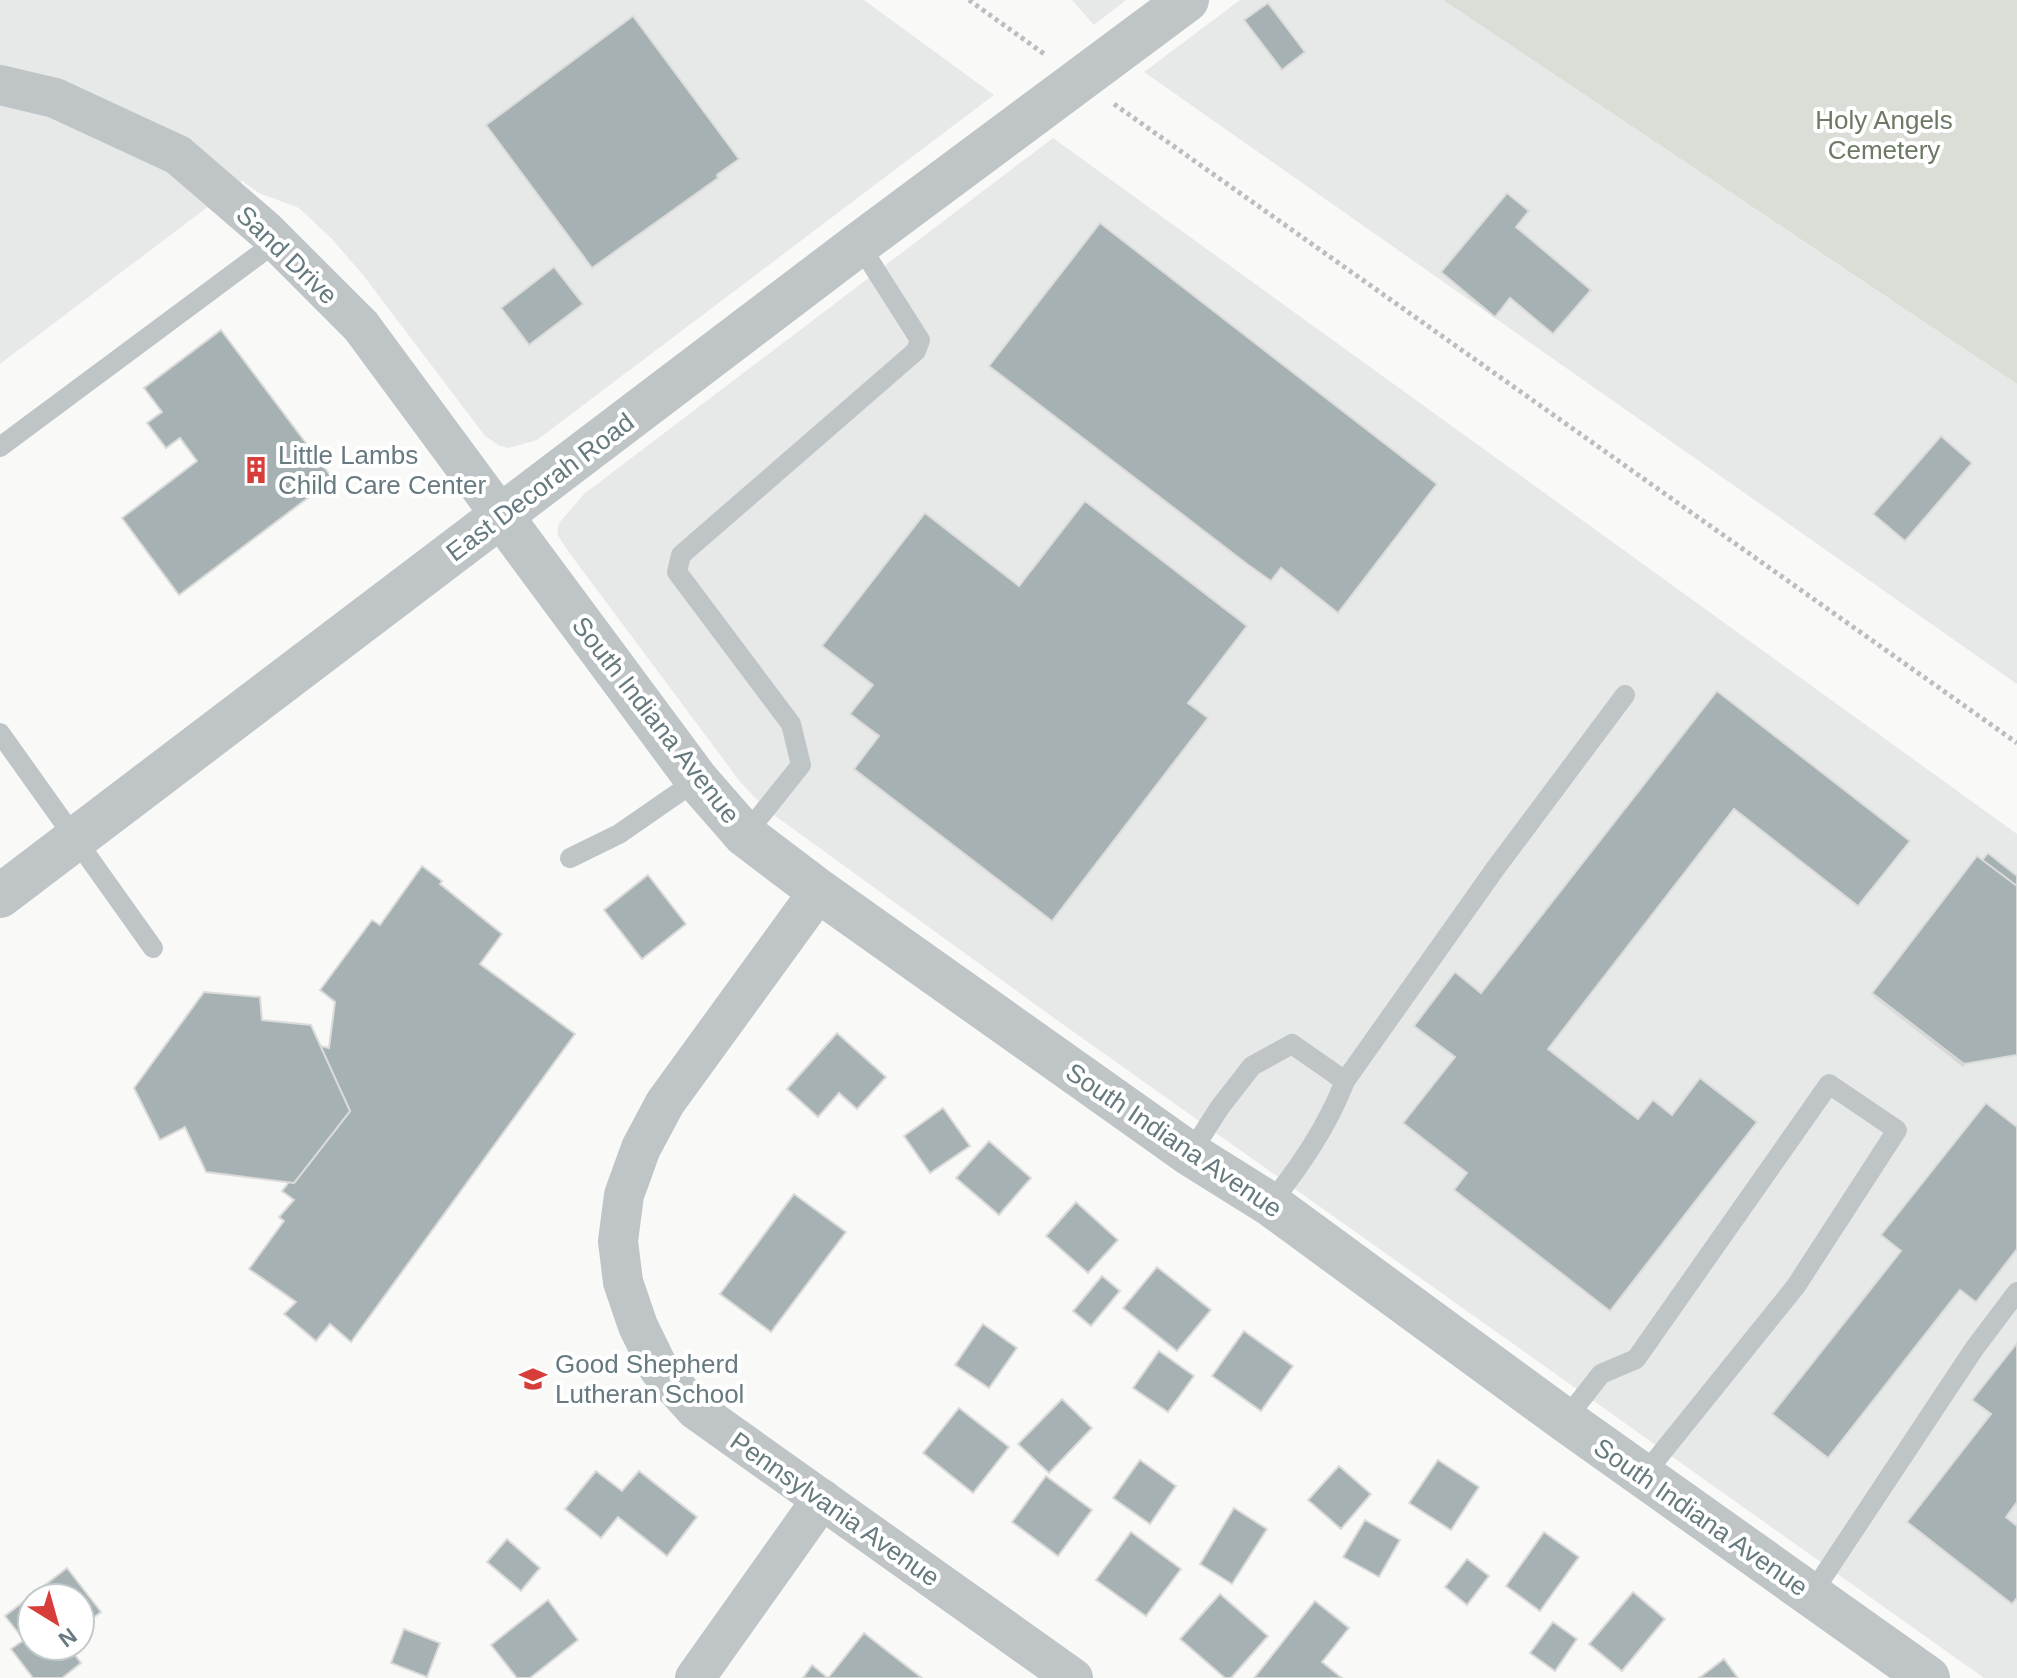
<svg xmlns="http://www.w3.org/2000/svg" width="2017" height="1678" font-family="Arial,sans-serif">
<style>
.built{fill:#e7e9e8}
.green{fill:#dbded7}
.building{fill:#a6b1b4;stroke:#dbdbda;stroke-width:2}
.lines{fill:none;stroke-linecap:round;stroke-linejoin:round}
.path{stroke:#babec0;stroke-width:5;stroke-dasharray:4 4;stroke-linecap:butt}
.service{stroke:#bfc5c7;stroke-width:20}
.minor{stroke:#bfc5c7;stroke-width:40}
.tertiary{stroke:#bfc5c7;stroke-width:44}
.labels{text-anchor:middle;stroke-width:8;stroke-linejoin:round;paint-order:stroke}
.park-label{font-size:26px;fill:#6c7965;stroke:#fff}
.street-label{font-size:26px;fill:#667a80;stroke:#fff}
.poi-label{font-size:26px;fill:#667a80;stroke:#fff;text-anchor:start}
</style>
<rect width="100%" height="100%" fill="#f9f9f8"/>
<g class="built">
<polygon points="0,0 864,0 994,95 537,440 509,448 500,446 485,436 363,275 331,238 299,208 259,193 242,181 0,364"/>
<polygon points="1072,0 1126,0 1094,25"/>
<polygon points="1240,0 1443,0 2017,384 2017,684 1144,72"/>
<polygon points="1053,138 2017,834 2017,1678 1984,1678 1061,1023 767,810 741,783 568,551 557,534 559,523 584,494"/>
</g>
<polygon class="green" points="1443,0 2017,0 2017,384"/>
<g class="building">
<polygon points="1268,3 1305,52 1282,70 1244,20"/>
<polygon points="633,16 739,159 717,175 718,178 592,268 486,125"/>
<polygon points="1507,193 1529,211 1516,227 1591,290 1553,334 1510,298 1495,317 1441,272"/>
<polygon points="1100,223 1437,484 1338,613 1281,568 1271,581 1247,564 989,366"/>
<polygon points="554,267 583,304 529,345 501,308"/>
<polygon points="221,330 333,479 179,595 122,518 197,461 180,438 166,448 147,423 162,412 144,388"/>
<polygon points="1941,436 1972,463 1905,541 1873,514"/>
<polygon points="1085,501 1247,626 1188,703 1208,718 1052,921 854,769 879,736 850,714 873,685 822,646 925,513 1019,586"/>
<polygon points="1717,691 1910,841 1858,906 1734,809 1548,1049 1638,1119 1653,1100 1672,1115 1700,1078 1757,1122 1610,1311 1454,1190 1467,1173 1403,1123 1455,1057 1414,1026 1455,972 1481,993"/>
<polygon points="1988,853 2017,876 2017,998 1963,1066 1875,997"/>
<polygon points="1977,856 2017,886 2017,1055 1964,1064 1872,993"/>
<polygon points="422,866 442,881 440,884 502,934 480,964 575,1034 351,1342 330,1324 316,1341 284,1314 296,1302 249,1269 284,1221 279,1217 294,1200 282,1191 290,1181 294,1183 350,1111 320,1046 329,1048 335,1002 320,990 372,920 380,925"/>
<polygon points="648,875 686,924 642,959 604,910"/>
<polygon points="204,992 260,997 262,1020 311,1025 350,1111 294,1183 206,1172 185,1127 160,1140 134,1088"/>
<polygon points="837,1033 886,1077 857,1109 839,1093 818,1117 787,1089"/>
<polygon points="1986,1103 2017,1127 2017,1249 1976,1302 1960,1290 1828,1458 1772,1414 1901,1251 1881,1235"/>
<polygon points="943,1108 970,1146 930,1173 904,1136"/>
<polygon points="989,1141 1031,1178 999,1215 956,1178"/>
<polygon points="794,1194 846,1232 771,1332 720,1294"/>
<polygon points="1076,1202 1118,1240 1088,1273 1046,1236"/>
<polygon points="1157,1267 1211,1310 1177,1351 1123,1308"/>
<polygon points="1102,1276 1120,1291 1091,1326 1073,1311"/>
<polygon points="983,1324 1017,1348 989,1388 955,1365"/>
<polygon points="1244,1331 1293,1366 1261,1411 1212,1376"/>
<polygon points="2017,1343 2017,1502 2006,1517 2017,1526 2017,1598 2012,1604 1907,1522 1991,1414 1972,1400"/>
<polygon points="1159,1351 1194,1376 1168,1412 1133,1388"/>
<polygon points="1062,1399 1092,1428 1049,1473 1018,1444"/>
<polygon points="959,1408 1009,1447 973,1493 923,1453"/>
<polygon points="1140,1460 1176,1486 1150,1524 1113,1498"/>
<polygon points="1438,1460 1479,1487 1451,1530 1409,1503"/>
<polygon points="1339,1466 1371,1494 1341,1529 1308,1500"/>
<polygon points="596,1471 622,1491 639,1471 697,1517 667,1556 618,1517 601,1538 565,1509"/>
<polygon points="1046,1476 1092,1510 1058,1556 1012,1522"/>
<polygon points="1234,1508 1267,1529 1232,1584 1200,1564"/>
<polygon points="1365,1520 1400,1540 1379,1577 1343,1557"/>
<polygon points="1131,1532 1181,1569 1146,1616 1096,1580"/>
<polygon points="1544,1532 1579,1557 1540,1611 1506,1586"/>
<polygon points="507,1539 540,1568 521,1591 487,1562"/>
<polygon points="1467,1559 1489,1576 1467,1605 1445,1587"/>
<polygon points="67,1568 101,1612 80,1628 80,1598 32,1598 32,1646 68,1646 81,1663 62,1678 33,1678 11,1649 24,1640 5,1616"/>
<polygon points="1633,1592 1665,1619 1622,1671 1589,1644"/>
<polygon points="1220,1594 1268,1636 1231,1678 1225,1678 1180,1639"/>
<polygon points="548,1600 578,1640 530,1678 517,1678 491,1645"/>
<polygon points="1315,1601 1349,1628 1322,1662 1342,1678 1254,1678"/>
<polygon points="1553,1622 1577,1639 1555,1671 1530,1653"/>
<polygon points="404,1629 440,1643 427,1677 391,1663"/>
<polygon points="864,1633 922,1678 803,1678 812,1665 828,1678"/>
<polygon points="1724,1659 1738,1678 1699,1678"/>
</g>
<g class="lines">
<g class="path">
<polyline points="969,0 1047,56"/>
<polyline points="1114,104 2017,743"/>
</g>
<g class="service">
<polyline points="0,447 276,242"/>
<polyline points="0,733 153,948"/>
<polyline points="745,835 801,765 791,724 677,572 681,555 916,351 920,340 859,244"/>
<polyline points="570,858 619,834 697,780"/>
<polyline points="1345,1081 1495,869 1625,695"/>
<path d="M1190 1154 1220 1107 1252 1066 1292 1044 1345 1081C1327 1127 1301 1165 1270 1204"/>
<polyline points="1565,1420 1601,1374 1636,1359 1829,1084 1897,1130 1796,1286 1643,1476"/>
<polyline points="1811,1595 1974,1349 2017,1292"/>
</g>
<g class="minor">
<polyline points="0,85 55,98 178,155 265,230 361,326 502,517"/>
<polyline points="819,891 665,1103 641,1148 624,1195 618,1241 623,1282 638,1326 659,1369 696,1410 1073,1678"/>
<polyline points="695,1678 822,1499"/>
</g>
<g class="tertiary">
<polyline points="502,517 697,780 745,835 819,891 1190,1154 1270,1204 1565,1420 1928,1678"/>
<polyline points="0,896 859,244 1187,0"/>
</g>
</g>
<defs>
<g id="building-bare" transform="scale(2.16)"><path d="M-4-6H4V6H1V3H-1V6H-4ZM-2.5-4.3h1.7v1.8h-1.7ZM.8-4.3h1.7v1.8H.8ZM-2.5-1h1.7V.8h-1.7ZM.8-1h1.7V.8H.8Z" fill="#d83e39" stroke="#fff" stroke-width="2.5" paint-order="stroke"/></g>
<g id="school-bare" transform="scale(2.16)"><path d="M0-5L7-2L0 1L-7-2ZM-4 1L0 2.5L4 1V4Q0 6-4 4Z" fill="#d83e39" stroke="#fff" stroke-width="2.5" paint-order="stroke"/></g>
</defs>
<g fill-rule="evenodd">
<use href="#building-bare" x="256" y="470"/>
<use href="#school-bare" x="533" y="1379"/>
</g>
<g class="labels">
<g class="park-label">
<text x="1884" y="129">Holy Angels<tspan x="1884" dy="30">Cemetery</tspan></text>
</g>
<g class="street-label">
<text transform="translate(287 255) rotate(44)" y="9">Sand Drive</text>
<text transform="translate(540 487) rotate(-37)" y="9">East Decorah Road</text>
<text transform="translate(656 720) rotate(52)" y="9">South Indiana Avenue</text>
<text transform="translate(1174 1140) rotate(34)" y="9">South Indiana Avenue</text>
<text transform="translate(835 1509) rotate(35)" y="9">Pennsylvania Avenue</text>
<text transform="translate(1701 1517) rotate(35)" y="9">South Indiana Avenue</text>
</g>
<g class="poi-label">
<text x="278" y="464">Little Lambs<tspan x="278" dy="30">Child Care Center</tspan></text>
<text x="555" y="1373">Good Shepherd<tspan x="555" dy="30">Lutheran School</tspan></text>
</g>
</g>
<g transform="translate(56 1622) rotate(143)"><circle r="38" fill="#ffffff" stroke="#c2cacc" stroke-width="2"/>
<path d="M0-6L14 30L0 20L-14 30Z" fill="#d83e39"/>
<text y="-12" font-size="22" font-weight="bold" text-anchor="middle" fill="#667a80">N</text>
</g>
</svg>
